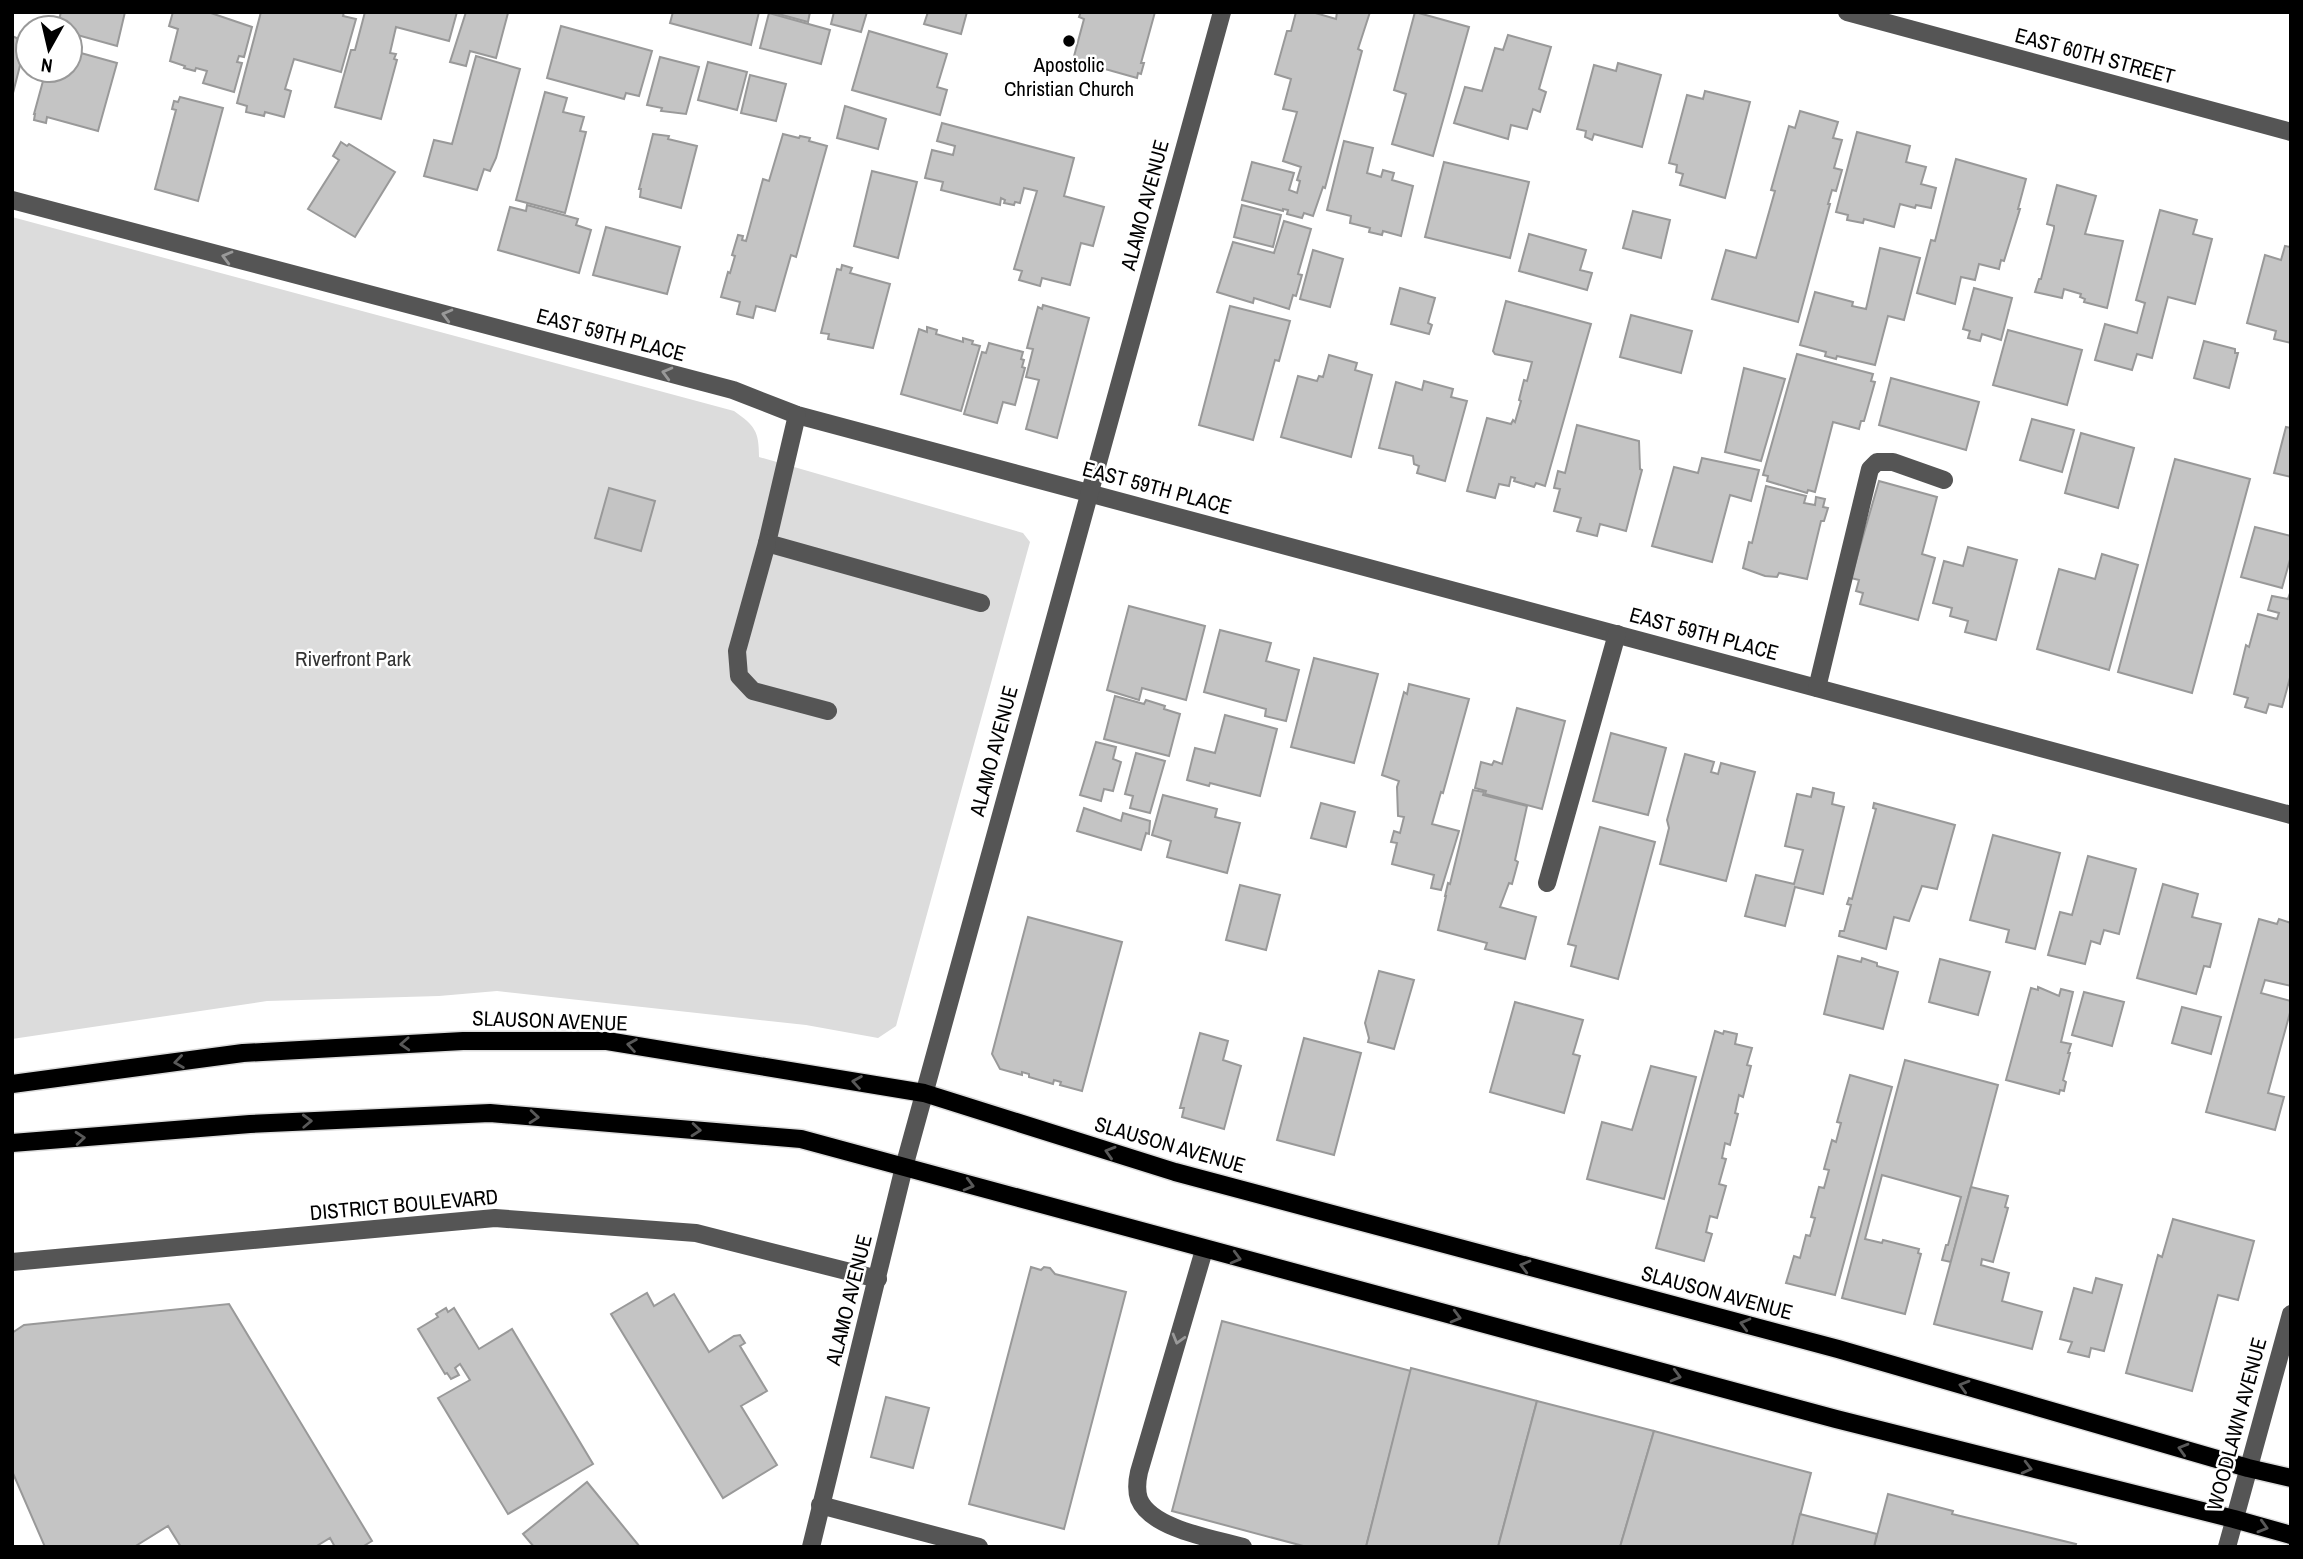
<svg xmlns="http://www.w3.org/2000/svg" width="2303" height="1559" font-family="'Archivo Narrow',sans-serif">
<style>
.green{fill:#dcdcdc}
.building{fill:#c4c4c4;stroke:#999;stroke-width:2}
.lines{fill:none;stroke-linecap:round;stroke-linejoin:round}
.major-casing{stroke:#dbdbdb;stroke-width:21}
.minor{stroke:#555;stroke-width:18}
.major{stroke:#000;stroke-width:18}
.oneway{stroke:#999}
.oneway2{stroke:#595959}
.poi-dot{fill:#000;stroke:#fff;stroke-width:2.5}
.labels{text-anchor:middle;stroke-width:5;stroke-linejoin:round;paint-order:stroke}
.street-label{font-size:21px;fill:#000;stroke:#fff}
.poi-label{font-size:21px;fill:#000;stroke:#fff}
.park-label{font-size:21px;fill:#333;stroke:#fff}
</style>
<rect width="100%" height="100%" fill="#fff"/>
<path class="green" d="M12 217 734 411C755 426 759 431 759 457L1023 533 1030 542 896 1026 878 1038 806 1025 497 991 439 996 267 1001 12 1039Z"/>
<g class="building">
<polygon points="61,12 125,12 117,46 70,33 70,28 57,28"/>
<polygon points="173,12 208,12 252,27 244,57 239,56 237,62 242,63 234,92 203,83 207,71 196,68 195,71 184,68 185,66 170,61 178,29 169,26"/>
<polygon points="261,12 344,12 343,16 356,19 341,72 294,59 285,89 291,91 284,117 265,112 264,116 246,112 247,106 237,103"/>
<polygon points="365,12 457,12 449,41 396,27 390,53 396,54 394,59 397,60 381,119 335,107 351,50 355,50"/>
<polygon points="466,12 508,13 496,58 470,51 466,66 450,62"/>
<polygon points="673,12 759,12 751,45 670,23"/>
<polygon points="771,12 810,12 808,22"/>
<polygon points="834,12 867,12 861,32 831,24"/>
<polygon points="928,12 967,12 961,34 924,24"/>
<polygon points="1081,12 1155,12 1141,63 1144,63 1141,74 1138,73 1137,78 1073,60 1084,19 1079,17"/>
<polygon points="1296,12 1312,12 1336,19 1337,12 1370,12 1358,49 1362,51 1325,188 1323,187 1313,216 1304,213 1302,218 1287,214 1288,210 1283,209 1283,211 1242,200 1252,162 1294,173 1289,190 1297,193 1300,181 1297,180 1301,167 1283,161 1297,112 1283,109 1291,79 1275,74 1287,31 1291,31"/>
<polygon points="1415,12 1469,27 1433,156 1392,144 1406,94 1394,90"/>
<polygon points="769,13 830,30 821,64 760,48"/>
<polygon points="561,26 652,51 639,96 626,93 624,99 547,78"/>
<polygon points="869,31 947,54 937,87 947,90 940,115 852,90"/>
<polygon points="1508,35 1551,47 1539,89 1546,92 1540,112 1533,109 1527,129 1511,125 1508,139 1454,123 1465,87 1482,91 1495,48 1503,50"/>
<polygon points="12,36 26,42 13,93 12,93"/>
<polygon points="70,50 117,63 98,131 47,117 46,123 34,120 35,114 34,114 46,70 70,70"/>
<polygon points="476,56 520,69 496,158 490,171 484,169 477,190 424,176 434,140 452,144"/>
<polygon points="660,57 699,67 686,114 661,111 662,108 647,105"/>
<polygon points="708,62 747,72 737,110 698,100"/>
<polygon points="1618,63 1661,75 1642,147 1594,134 1592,140 1585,137 1586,131 1577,129 1594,65 1616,71"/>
<polygon points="750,75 786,84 776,121 741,113"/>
<polygon points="1705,91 1750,102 1725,198 1680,185 1683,174 1676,172 1677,165 1669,163 1687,95 1703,99"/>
<polygon points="545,92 567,98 563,112 584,117 580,131 586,132 565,213 516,200"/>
<polygon points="180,97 223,108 198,201 155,189 176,110 172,109 174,101 178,102"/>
<polygon points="845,106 886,119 878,149 837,138"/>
<polygon points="1800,111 1838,122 1833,138 1842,140 1834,168 1842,170 1836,191 1832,190 1828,204 1830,204 1798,322 1712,299 1726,250 1756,258 1775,191 1771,190 1789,126 1795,128"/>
<polygon points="942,123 1074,158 1064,196 1104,207 1093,246 1081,243 1070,285 1042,278 1040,286 1019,280 1022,271 1014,269 1037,191 1024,188 1020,203 1015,202 1014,205 1004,203 1005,200 1001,198 1000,205 941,190 943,182 925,178 932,150 953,155 955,146 937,141"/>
<polygon points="1857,132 1910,146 1906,162 1926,167 1921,184 1936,188 1931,208 1916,205 1915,208 1900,204 1894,227 1864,219 1863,223 1847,220 1848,215 1836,212"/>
<polygon points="653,134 669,136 668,139 697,146 681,208 640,197 641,189 639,189"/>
<polygon points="783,134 799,138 800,136 810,138 809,141 827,146 796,257 791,255 775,311 756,306 753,318 737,314 740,302 721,297 728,272 730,273 735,256 732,255 738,235 743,236 742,240 746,241 763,179 769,181"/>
<polygon points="1344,141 1373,148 1367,173 1381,177 1383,170 1394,173 1392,180 1413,186 1401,236 1383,231 1382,235 1369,232 1370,228 1350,223 1351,216 1327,210"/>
<polygon points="341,142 347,146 349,144 395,172 355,237 308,209 339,160 333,156"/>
<polygon points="1956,159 2026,179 2018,209 2020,209 2004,261 2001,260 1999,269 1979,264 1975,280 1961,277 1955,304 1917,293 1931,240 1935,241"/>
<polygon points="1444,162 1529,182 1510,258 1425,237"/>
<polygon points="872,171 917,182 898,258 854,246"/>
<polygon points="2057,185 2096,196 2085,234 2123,241 2107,308 2084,302 2085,299 2080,297 2081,294 2064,289 2062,298 2035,292 2039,279 2041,279 2054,229 2054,226 2047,224"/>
<polygon points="527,205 578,219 576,225 591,230 579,273 498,250 510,207 526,211"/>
<polygon points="1242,205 1281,215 1273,247 1234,237"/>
<polygon points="2160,210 2197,220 2193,234 2212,239 2195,304 2168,297 2152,358 2137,354 2132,370 2095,360 2105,324 2137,333 2145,303 2136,300"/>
<polygon points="1633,211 1670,220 1661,258 1623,248"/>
<polygon points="1284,221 1311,229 1298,274 1302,275 1296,296 1293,295 1289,309 1254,298 1253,303 1217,292 1233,242 1274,253"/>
<polygon points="606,227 680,247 667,294 593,275"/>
<polygon points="1529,234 1586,250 1580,270 1592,273 1587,290 1519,271"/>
<polygon points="2285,246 2291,247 2291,343 2274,339 2276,331 2247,323 2265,255 2281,260"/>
<polygon points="1880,248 1920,258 1904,320 1888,316 1875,365 1837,356 1836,359 1825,356 1826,352 1800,345 1815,292 1853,302 1852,306 1866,309"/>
<polygon points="1313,250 1343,259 1330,307 1300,299"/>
<polygon points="842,265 852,268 850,273 890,284 873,348 828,339 829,334 821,333 837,269 841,270"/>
<polygon points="1400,288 1435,298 1428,323 1432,325 1429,334 1391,324"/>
<polygon points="1974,288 2012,298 2001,340 1982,334 1980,341 1968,338 1970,331 1963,329"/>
<polygon points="1506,301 1591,324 1545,486 1536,483 1534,487 1514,481 1515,478 1511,477 1509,486 1499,484 1495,498 1467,491 1487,418 1511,424 1513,420 1515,422 1521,401 1519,400 1524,380 1527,381 1532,362 1495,354 1493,351"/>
<polygon points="1043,305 1089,318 1057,438 1026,429 1039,380 1026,377 1033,349 1027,348 1038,307 1042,309"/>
<polygon points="1230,306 1290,321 1279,361 1275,360 1253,440 1199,425"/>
<polygon points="1631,315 1692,331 1681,373 1620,357"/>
<polygon points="927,327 937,330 936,334 963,342 963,338 973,341 972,344 980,346 961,411 901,394 919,329 927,332"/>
<polygon points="2008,330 2082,350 2067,405 1993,385"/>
<polygon points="2204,341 2235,349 2235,353 2238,353 2229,388 2194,378"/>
<polygon points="989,343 1023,352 1021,359 1024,360 1022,367 1025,368 1015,405 1003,402 997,423 964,414 982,352 986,353"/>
<polygon points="1797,354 1873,374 1871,381 1875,382 1864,421 1861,421 1859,429 1833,422 1815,492 1808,490 1807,493 1767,481 1768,476 1763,475"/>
<polygon points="1329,355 1357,363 1355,370 1372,375 1351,457 1281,437 1298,376 1317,381 1319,376 1323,377"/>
<polygon points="1744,368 1785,379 1761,461 1725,452"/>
<polygon points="1891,378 1979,402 1966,450 1879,425"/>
<polygon points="1424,381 1453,389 1451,397 1467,401 1445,481 1417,473 1419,466 1414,464 1413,456 1379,448 1396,382 1422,390"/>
<polygon points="2032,419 2074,430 2062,472 2020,460"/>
<polygon points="1577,425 1639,441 1640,469 1642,470 1626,531 1600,524 1597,536 1577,531 1581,518 1554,511 1560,489 1554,488 1558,471 1565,473"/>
<polygon points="2286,427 2291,428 2291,477 2274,473"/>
<polygon points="2081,433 2134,448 2118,508 2065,493"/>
<polygon points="1702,458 1759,470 1751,501 1730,495 1712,562 1652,546 1674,467 1698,473"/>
<polygon points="2175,459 2250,479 2192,693 2118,672"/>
<polygon points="1879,481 1937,497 1922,554 1935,558 1918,620 1860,604 1863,593 1856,591 1859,580 1851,578"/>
<polygon points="1766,486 1806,496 1804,503 1815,505 1816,497 1825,499 1823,507 1828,508 1824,521 1821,521 1807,579 1779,573 1777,577 1765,576 1743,568 1749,542 1752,543"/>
<polygon points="609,488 655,501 641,551 595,538"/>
<polygon points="2255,527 2291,536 2291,556 2282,588 2241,577"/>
<polygon points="1968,547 2017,560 1996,640 1965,632 1968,621 1950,616 1952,608 1933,603 1944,561 1963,566"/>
<polygon points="2102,554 2138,565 2109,670 2037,649 2059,569 2095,579"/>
<polygon points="2291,590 2291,674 2282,707 2269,704 2266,713 2245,707 2248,698 2234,694 2246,645 2249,647 2258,614 2277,619 2279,613 2268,610 2272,596 2288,599"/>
<polygon points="1129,606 1205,626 1186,700 1142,688 1139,700 1107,690"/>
<polygon points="1220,630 1271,643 1266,661 1299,670 1286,721 1265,716 1266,709 1204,692"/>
<polygon points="1314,658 1378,674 1354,763 1291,747"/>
<polygon points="1409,684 1469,699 1443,793 1441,792 1432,824 1459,831 1441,890 1431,888 1434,875 1392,864 1397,843 1391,842 1394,831 1400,833 1404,817 1398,816 1397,787 1399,781 1382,775 1404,692 1407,694"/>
<polygon points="1115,696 1144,704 1146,700 1165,706 1164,709 1180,714 1169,756 1104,739"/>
<polygon points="1517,708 1565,721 1542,809 1485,794 1486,791 1475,788 1481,762 1492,765 1494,761 1502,764"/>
<polygon points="1225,715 1277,729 1260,796 1210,783 1209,786 1187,780 1195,748 1215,753"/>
<polygon points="1611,733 1666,748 1648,815 1593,801"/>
<polygon points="1096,742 1116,747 1113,759 1121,762 1113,791 1104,789 1101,801 1080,795"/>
<polygon points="1136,753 1165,761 1150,813 1130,808 1133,796 1125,794"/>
<polygon points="1685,754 1714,762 1711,772 1718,774 1721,763 1755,772 1726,881 1660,864 1669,828 1667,820"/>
<polygon points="1813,788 1834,793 1832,804 1844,807 1823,894 1795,887 1785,926 1745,916 1756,875 1794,884 1803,850 1785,846 1797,794 1811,797"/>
<polygon points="1473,790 1484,792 1483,795 1527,806 1515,860 1518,862 1512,884 1509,883 1500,907 1536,917 1525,959 1485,949 1487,943 1438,930 1446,896 1445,896 1448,883 1450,884"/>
<polygon points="1163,795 1217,809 1215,817 1240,823 1227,873 1167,857 1171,841 1152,835"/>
<polygon points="1321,803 1355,812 1346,847 1311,838"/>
<polygon points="1874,803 1955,825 1937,889 1922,886 1909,921 1894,917 1886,949 1839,936 1840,931 1844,931 1851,905 1847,904 1849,898 1852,899 1876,809 1873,808"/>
<polygon points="1084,808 1121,821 1123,813 1150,821 1149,834 1146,833 1141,850 1077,831"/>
<polygon points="1600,827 1655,842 1618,979 1571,966 1576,946 1568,944"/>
<polygon points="1993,835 2060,853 2035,949 2006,942 2009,930 1970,920"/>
<polygon points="2088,856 2136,869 2119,934 2104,930 2100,944 2091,941 2085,964 2048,955 2060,912 2072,915"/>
<polygon points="2163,884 2198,894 2192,917 2221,924 2210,967 2204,966 2196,994 2137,978"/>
<polygon points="1240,885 1280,895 1266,950 1226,940"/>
<polygon points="1028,917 1122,942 1082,1091 1060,1085 1061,1082 1054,1080 1053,1084 1029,1077 1029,1074 1022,1072 1022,1075 1000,1069 992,1054"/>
<polygon points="2259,919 2277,924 2279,919 2291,923 2291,986 2265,980 2261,993 2291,1001 2291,1009 2268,1093 2284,1097 2275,1130 2206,1112"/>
<polygon points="1838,956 1861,962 1862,958 1877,963 1877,966 1898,972 1883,1029 1824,1014"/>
<polygon points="1940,959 1990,972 1978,1015 1929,1002"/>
<polygon points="1379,971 1414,980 1394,1049 1368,1042 1369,1038 1365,1023"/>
<polygon points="2038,987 2059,996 2061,989 2073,992 2061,1042 2071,1044 2068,1053 2070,1053 2063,1080 2066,1082 2064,1091 2060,1090 2059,1094 2006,1080 2031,988 2038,990"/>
<polygon points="2084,992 2124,1002 2112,1046 2072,1035"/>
<polygon points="1515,1002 1583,1020 1573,1054 1580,1056 1564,1113 1490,1092"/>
<polygon points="2182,1007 2221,1017 2211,1054 2172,1043"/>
<polygon points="1715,1031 1723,1034 1724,1031 1737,1034 1735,1044 1752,1048 1747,1065 1751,1066 1743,1097 1739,1095 1735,1113 1738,1114 1730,1145 1725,1143 1722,1158 1726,1159 1719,1184 1726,1186 1717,1218 1710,1216 1706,1232 1712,1234 1704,1261 1656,1248"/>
<polygon points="1200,1033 1228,1041 1223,1060 1241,1066 1224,1129 1182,1117 1184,1108 1180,1108"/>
<polygon points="1304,1038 1361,1053 1334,1155 1277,1140"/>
<polygon points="1905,1060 1998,1085 1951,1262 1942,1260 1946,1245 1948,1245 1961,1197 1882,1175 1865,1239 1882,1243 1883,1240 1919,1249 1918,1253 1921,1254 1905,1314 1842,1298"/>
<polygon points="1651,1066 1696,1077 1664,1199 1587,1179 1602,1122 1632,1130"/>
<polygon points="1850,1075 1892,1087 1835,1295 1786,1283 1794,1256 1800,1258 1806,1235 1810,1236 1815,1218 1811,1217 1819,1187 1824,1188 1829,1170 1824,1169 1832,1140 1836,1142 1841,1123 1837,1122"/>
<polygon points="1971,1187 2008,1196 2005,1207 2008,1208 1993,1262 1982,1259 1981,1265 2009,1273 2002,1301 2042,1312 2032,1349 1934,1324"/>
<polygon points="2173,1219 2254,1241 2238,1300 2218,1295 2192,1391 2126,1373 2158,1255 2162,1257"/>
<polygon points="1031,1267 1041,1270 1044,1267 1050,1268 1055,1274 1126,1292 1064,1529 969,1504"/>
<polygon points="2096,1278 2122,1285 2104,1351 2091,1348 2089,1357 2068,1352 2072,1342 2060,1339 2074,1288 2092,1293"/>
<polygon points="647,1293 654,1306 674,1294 709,1352 734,1336 740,1335 745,1343 740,1346 767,1391 741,1406 777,1465 723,1498 611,1314"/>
<polygon points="229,1304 372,1541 362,1547 335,1547 330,1538 315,1547 181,1547 168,1526 134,1547 45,1547 12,1471 12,1333 24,1325"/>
<polygon points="446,1308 448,1312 454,1308 479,1349 512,1329 593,1464 508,1514 438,1398 470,1380 460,1364 455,1368 459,1375 451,1379 447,1373 445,1374 418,1329 438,1317 436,1314"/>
<polygon points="1222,1321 1411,1371 1366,1547 1307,1547 1172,1511"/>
<polygon points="1411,1368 1537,1401 1498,1547 1366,1547"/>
<polygon points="886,1397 929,1408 913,1468 871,1457"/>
<polygon points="1537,1401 1654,1431 1620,1547 1498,1547"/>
<polygon points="1654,1431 1811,1473 1792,1547 1620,1547"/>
<polygon points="587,1482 640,1547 534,1547 523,1534"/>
<polygon points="1888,1494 1953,1511 1952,1514 2076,1544 2075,1547 1874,1547"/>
<polygon points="1800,1514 1877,1534 1874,1547 1792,1547"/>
</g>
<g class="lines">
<g class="major-casing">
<g id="major">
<polyline points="12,1084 243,1053 463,1041 607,1041 924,1093 1175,1172 1838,1349 2248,1468 2291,1478"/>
<polyline points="12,1143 250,1124 490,1113 801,1139 1836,1419 2234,1519 2291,1535"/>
</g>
</g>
<g class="minor">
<polyline points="1847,12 2291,132"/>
<polyline points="12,200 733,390 797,415 2291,815"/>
<polyline points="797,415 767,543 981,603"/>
<polyline points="767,543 737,651 739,676 753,691 828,711"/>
<polyline points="1817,688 1870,469 1877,462 1893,462 1944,480"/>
<polyline points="1547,883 1617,634"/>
<path d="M1204 1250 1139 1472C1137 1481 1136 1490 1139 1499 1151 1529 1215 1539 1243 1547"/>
<polyline points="12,1262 495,1218 696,1233 878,1279"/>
<polyline points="820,1505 979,1547"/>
<polyline points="811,1547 904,1167 1222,12"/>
<polyline points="2227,1547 2291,1314"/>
</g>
<use href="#major" class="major"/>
</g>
<defs><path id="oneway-chevron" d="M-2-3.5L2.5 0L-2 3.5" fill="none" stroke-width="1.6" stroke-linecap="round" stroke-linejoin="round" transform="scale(1.75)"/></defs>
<g class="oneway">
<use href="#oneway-chevron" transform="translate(227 257) rotate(-165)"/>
<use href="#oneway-chevron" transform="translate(447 315) rotate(-165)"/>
<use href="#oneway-chevron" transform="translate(667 373) rotate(-165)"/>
<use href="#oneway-chevron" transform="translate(1178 1339) rotate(106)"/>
</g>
<g class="oneway2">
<use href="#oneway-chevron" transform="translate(405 1044) rotate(177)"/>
<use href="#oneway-chevron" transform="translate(632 1045) rotate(-171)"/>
<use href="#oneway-chevron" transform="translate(179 1062) rotate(172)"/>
<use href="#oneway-chevron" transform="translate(857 1082) rotate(-171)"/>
<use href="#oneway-chevron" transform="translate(534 1117) rotate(5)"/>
<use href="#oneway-chevron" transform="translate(307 1121) rotate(-2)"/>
<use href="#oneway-chevron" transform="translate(696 1130) rotate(5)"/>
<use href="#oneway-chevron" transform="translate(80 1138) rotate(-5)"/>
<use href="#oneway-chevron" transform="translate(1110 1152) rotate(-163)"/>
<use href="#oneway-chevron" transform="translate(969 1185) rotate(15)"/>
<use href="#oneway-chevron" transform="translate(1236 1258) rotate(15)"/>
<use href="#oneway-chevron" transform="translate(1525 1266) rotate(-165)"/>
<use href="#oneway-chevron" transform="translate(1456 1317) rotate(15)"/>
<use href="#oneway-chevron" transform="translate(1745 1324) rotate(-165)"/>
<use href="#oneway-chevron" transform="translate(1676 1376) rotate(15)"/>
<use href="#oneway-chevron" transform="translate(1964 1386) rotate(-164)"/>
<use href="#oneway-chevron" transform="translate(2183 1449) rotate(-164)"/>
<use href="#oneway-chevron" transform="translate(2027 1468) rotate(14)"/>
<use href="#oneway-chevron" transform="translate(2263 1527) rotate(16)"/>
</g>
<circle class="poi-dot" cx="1069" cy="41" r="7"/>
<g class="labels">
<g class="street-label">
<text transform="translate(2095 56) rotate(15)" y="7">EAST 60TH STREET</text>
<text transform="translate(1145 205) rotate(-75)" y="7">ALAMO AVENUE</text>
<text transform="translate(611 335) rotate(15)" y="7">EAST 59TH PLACE</text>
<text transform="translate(1157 488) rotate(15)" y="7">EAST 59TH PLACE</text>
<text transform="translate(1704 634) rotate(15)" y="7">EAST 59TH PLACE</text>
<text transform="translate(994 751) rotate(-75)" y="7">ALAMO AVENUE</text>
<text transform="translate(550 1021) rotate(2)" y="7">SLAUSON AVENUE</text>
<text transform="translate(1170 1145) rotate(16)" y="7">SLAUSON AVENUE</text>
<text transform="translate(404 1205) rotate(-5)" y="7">DISTRICT BOULEVARD</text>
<text transform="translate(1717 1293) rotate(15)" y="7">SLAUSON AVENUE</text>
<text transform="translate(849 1300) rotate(-76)" y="7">ALAMO AVENUE</text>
<text transform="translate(2237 1424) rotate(-75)" y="7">WOODLAWN AVENUE</text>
</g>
<g class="poi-label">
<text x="1069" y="72">Apostolic<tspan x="1069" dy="24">Christian Church</tspan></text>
</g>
<g class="park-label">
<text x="353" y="666">Riverfront Park</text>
</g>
</g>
<rect width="2303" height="1559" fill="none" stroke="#000000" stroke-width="28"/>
<g transform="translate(49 49) rotate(188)"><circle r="33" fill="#ffffff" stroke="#999999" stroke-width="2"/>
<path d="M0-5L12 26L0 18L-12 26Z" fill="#000000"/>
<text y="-10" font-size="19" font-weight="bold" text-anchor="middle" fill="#000000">N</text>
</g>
</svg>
